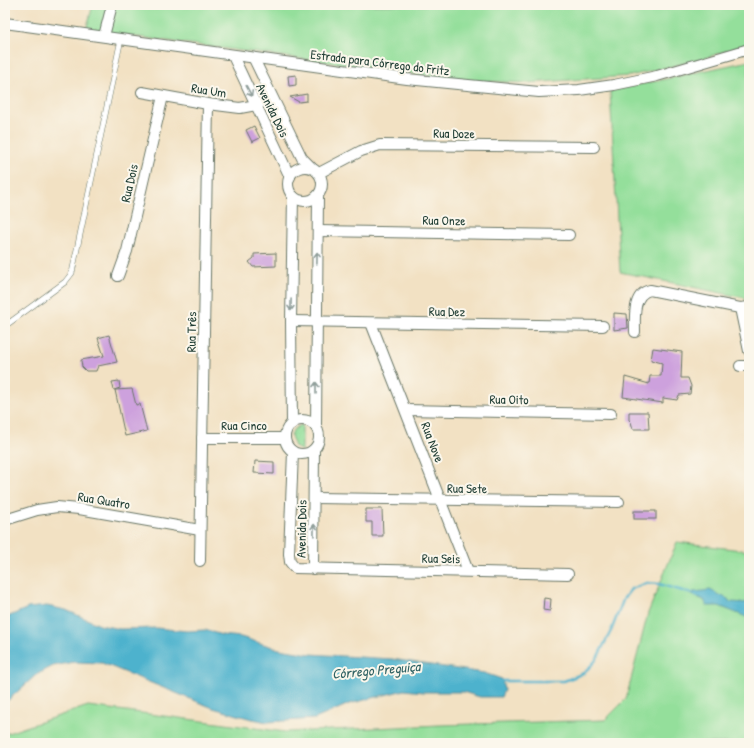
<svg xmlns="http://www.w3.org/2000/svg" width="754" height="748" font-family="'Patrick Hand',sans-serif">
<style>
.green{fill:#94df9b;stroke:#5a8e68}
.water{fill:#4eb2cd;stroke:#367880}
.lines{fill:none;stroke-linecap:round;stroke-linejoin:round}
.stream{stroke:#4eb2cd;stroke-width:2.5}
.building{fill:#cda1dd}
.lane-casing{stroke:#697666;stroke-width:6}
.street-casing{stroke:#697666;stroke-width:12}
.lane{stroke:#fff;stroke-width:5}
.street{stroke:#fff;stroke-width:10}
.oneway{stroke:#8f9e9a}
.labels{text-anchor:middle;stroke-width:4;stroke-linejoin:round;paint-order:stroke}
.street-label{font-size:13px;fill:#1f3d34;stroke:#fbf7ec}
.water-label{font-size:14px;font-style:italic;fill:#2d6062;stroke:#fbf7ec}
</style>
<rect width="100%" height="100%" fill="#fbf7ec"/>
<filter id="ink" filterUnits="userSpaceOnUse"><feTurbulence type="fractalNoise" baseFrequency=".025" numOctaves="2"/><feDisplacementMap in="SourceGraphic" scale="8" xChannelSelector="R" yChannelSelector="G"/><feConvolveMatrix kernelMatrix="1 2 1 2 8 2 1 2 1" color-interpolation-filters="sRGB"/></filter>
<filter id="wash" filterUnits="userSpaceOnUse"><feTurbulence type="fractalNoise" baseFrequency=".012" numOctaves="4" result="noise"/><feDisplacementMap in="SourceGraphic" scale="16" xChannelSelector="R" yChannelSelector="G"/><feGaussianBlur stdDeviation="0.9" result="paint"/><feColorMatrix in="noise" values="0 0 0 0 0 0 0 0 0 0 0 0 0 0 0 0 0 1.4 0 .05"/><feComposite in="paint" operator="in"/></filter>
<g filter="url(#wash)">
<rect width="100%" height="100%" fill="#f2e1c3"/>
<g class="green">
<polygon points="93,5 749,5 749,43 702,59 630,76 527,83 459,80 86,30"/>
<polygon points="749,61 749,316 745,298 620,272 610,91"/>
<polygon points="302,424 302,451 295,447 291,436 293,430"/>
<polygon points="677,542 749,551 749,743 5,743 5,734 88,706 286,732 440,725 605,720 626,699 648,613"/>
</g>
<g class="water">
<polygon points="710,590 728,599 730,602 749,603 749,618 719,606 707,606 704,600 687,593"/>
<polygon points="47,606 66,610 100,625 120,629 156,628 187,631 205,630 222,635 241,637 279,649 310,654 392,659 484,673 502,679 504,690 501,697 480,697 463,692 424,692 404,690 349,704 315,719 267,722 248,718 213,708 102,663 74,662 53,666 36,675 5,703 5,618 28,608"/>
</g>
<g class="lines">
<polyline class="stream" points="500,681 564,681 584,673 596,660 611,631 624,598 631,589 647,583 659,584 693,594"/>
</g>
<g id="blocks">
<g class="building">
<polygon points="296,75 296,85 289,86 288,76"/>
<polygon points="307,94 307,101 299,102 290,97"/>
<polygon points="254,126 260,138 252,142 246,130"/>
<polygon points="276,253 276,266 253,267 249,262 254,258 254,254"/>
<polygon points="614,313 627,314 628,328 614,330"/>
<polygon points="109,335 117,362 98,366 96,371 86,371 82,367 81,360 104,356 98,338"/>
<polygon points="653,348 682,352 681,378 688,378 691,386 690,394 679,395 677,400 663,398 663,403 623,397 625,377 649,384 650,376 661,376 662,363 651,360"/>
<polygon points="119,381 120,388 114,390 112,382"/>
<polygon points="132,389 136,405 140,404 147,431 125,436 115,390"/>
<polygon points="629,412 648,412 649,429 633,429 631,422 629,420"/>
<polygon points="255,461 274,462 274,474 254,473"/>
<polygon points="366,509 382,509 383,536 372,536 372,522 366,522"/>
<rect x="634" y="511" width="22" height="8"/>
<polygon points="544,598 551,599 550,611 543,610"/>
</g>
</g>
</g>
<g filter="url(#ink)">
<use href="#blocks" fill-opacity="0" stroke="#697666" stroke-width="1"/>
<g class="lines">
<g class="lane-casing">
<polyline id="lane" points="9,323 65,282 72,273 121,39"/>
</g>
<g class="street-casing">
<g id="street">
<polyline points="5,23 407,79 539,92 579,90 614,85 657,76 749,49"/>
<polyline points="104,36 112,5"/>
<polyline points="233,56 290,177"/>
<polyline points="254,59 302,158 312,168"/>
<polyline points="142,92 208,104 240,108 256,105 271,98"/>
<circle cx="305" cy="184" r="17"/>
<polyline points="319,173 361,151 380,145 594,147"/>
<polyline points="318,231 569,235"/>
<polyline points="118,276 127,251 163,96"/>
<polyline points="740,308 749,351"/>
<polyline points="291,321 603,326"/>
<polyline points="371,323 468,571"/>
<path d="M635 332C635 318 632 294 650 290L740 308 749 307"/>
<polyline points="740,366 749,366"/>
<polyline points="406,410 611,414"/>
<circle cx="302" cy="437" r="17"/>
<polyline points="292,424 291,321 293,196"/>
<polyline points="316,427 318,196"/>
<polyline points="202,438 285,438"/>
<polyline points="293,452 289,554 290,562 295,568 568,574"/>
<polyline points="314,498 619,502"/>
<polyline points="5,520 37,510 57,507 79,509 200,530"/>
<polyline points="200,561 208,104"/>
<polyline points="313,569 314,450"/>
</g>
</g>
<use href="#lane" class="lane"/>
<use href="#street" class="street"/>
</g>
<defs><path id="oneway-shaft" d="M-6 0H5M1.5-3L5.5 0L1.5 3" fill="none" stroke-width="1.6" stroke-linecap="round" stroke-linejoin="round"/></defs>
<g class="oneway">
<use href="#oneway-shaft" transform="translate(249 91) rotate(62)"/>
<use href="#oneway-shaft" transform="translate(317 258) rotate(-89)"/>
<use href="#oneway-shaft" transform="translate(291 305) rotate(91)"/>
<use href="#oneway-shaft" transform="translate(316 388) rotate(-90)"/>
<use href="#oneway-shaft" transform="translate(314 530) rotate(-89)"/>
</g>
</g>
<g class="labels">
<g class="street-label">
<text transform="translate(380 62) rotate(7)" y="5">Estrada para Córrego do Fritz</text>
<text transform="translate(209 90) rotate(9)" y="5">Rua Um</text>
<text transform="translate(273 110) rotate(64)" y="5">Avenida Dois</text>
<text transform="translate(454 133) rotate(1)" y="5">Rua Doze</text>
<text transform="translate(129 183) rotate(-77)" y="5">Rua Dois</text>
<text transform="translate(444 220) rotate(1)" y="5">Rua Onze</text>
<text transform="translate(447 311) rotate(1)" y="5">Rua Dez</text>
<text transform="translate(191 332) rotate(-89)" y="5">Rua Três</text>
<text transform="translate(509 399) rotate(1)" y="5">Rua Oito</text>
<text x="244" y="430">Rua Cinco</text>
<text transform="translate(433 442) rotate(69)" y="5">Rua Nove</text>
<text transform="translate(467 488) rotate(1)" y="5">Rua Sete</text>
<text transform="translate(104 500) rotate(9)" y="5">Rua Quatro</text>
<text transform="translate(301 529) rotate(-89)" y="5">Avenida Dois</text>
<text transform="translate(441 558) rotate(1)" y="5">Rua Seis</text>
</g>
<g class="water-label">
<text transform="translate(376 670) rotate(-5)" y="5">Córrego Preguiça</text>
</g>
</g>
<rect width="754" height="748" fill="none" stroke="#fbf7ec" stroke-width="20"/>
</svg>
